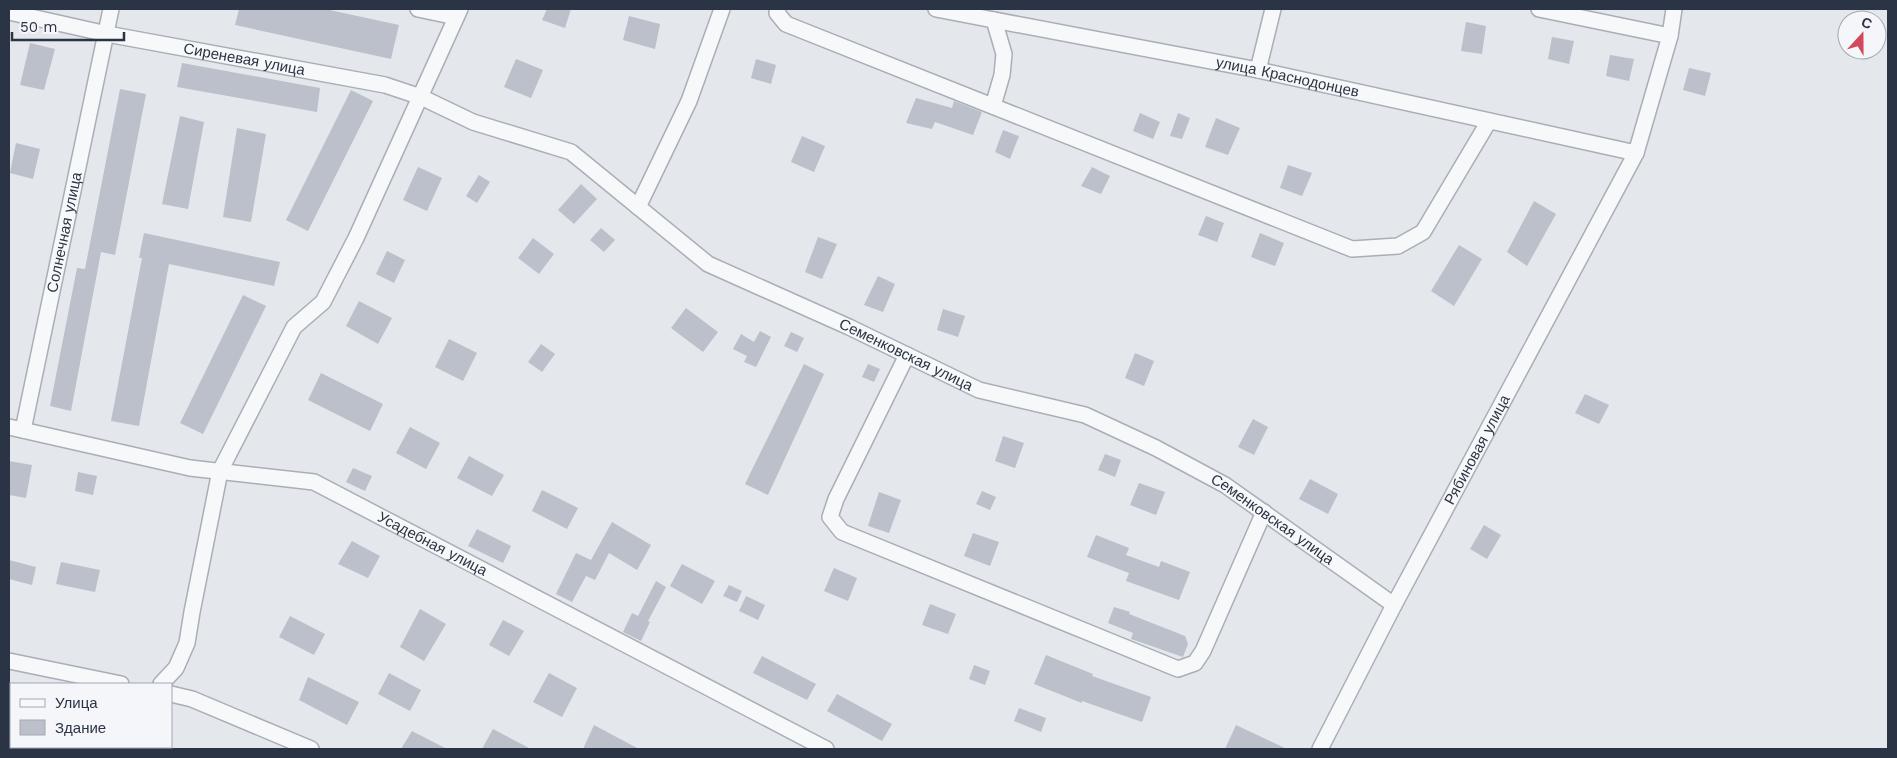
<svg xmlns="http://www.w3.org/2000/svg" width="1897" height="758" font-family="'Work Sans',sans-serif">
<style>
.building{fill:#bbc0ca}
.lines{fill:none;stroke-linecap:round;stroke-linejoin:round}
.minor-casing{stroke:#a9aeb7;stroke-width:18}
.minor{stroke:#f7f8fa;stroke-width:15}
.labels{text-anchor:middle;stroke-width:4;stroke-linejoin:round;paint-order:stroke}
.street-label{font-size:15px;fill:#2b3445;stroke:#f4f6f9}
</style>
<rect width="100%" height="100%" fill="#e4e7ec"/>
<g class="building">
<polygon points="239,9 325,9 399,25 391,59 235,25"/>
<polygon points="547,9 571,9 565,28 542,20"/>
<polygon points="629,16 660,24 655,49 623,40"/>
<polygon points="1466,22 1486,26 1482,54 1461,51"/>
<polygon points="1552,37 1574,41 1569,64 1548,59"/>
<polygon points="30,43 55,49 44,90 20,85"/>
<polygon points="1610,55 1634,59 1629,81 1606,76"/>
<polygon points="516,59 543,70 531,98 504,87"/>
<polygon points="756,59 776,65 771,84 751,78"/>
<polygon points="182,63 320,88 317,112 177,87"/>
<polygon points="1689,68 1711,73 1705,96 1683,90"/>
<polygon points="120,89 146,94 115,255 101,252 71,411 50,406 77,268 85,269"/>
<polygon points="351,90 373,101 308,231 286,220"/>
<polygon points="916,98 952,108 954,101 982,112 973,135 935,122 932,129 906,123"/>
<polygon points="1140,113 1160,122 1153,139 1133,131"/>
<polygon points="1178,113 1190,118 1182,139 1170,136"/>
<polygon points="180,116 204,122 188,209 162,204"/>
<polygon points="1216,118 1240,128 1228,155 1205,147"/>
<polygon points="237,128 266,134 251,222 223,217"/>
<polygon points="1003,130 1019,136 1010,159 995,152"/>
<polygon points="802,136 825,146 814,172 791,162"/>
<polygon points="16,143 40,149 33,179 10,173"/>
<polygon points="1288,165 1312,173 1302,196 1280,188"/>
<polygon points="418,167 442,178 427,211 403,200"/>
<polygon points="1092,167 1110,176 1101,194 1081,186"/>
<polygon points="479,175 490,182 477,203 466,196"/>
<polygon points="581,184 597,199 574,224 558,210"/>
<polygon points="1534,201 1556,214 1527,266 1507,252"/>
<polygon points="1206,216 1224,223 1217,242 1198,235"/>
<polygon points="601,228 615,240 604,252 590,240"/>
<polygon points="144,233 280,262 274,286 169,264 139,426 111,421 142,258 139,258"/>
<polygon points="1260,233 1284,243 1275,266 1251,257"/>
<polygon points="818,237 837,244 822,279 805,272"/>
<polygon points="533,238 554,254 539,274 518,258"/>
<polygon points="1459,245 1482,259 1454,306 1431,291"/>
<polygon points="387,251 405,260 394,283 376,274"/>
<polygon points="878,276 895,284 883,312 864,305"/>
<polygon points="243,295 266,306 203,434 180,423"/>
<polygon points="359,301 392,318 378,344 346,326"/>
<polygon points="686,308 718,332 703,352 671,328"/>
<polygon points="943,309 965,316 958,337 937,330"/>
<polygon points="760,331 771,337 756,367 744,362 747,356 733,349 741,334 754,342"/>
<polygon points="791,332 804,338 797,352 784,346"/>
<polygon points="449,339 477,353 463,381 435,367"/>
<polygon points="541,344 555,354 542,372 528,362"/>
<polygon points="1135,353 1154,361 1144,386 1125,378"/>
<polygon points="804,364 824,374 768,495 745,484"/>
<polygon points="868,364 880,369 874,382 862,377"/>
<polygon points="321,373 383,404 370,431 308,400"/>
<polygon points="1585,394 1609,405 1599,424 1575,413"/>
<polygon points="1253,419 1268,427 1254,455 1238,447"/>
<polygon points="410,427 440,443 426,469 396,453"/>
<polygon points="1003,436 1024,443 1015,468 995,461"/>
<polygon points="1105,454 1121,460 1115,477 1098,470"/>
<polygon points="469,456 504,475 492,496 457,478"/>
<polygon points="9,461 32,465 26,498 9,495"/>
<polygon points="353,468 372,476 365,491 346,482"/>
<polygon points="78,472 97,476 93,495 75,491"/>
<polygon points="1310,479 1338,494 1328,514 1299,499"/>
<polygon points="1139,483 1165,492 1156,515 1130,505"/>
<polygon points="542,490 578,508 567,529 532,511"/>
<polygon points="982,491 996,497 990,510 976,504"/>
<polygon points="879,492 901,500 889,533 868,526"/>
<polygon points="612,522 651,545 637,570 609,553 595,580 586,576 572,602 556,594 576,553 591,560"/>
<polygon points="1484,525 1501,535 1487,559 1470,549"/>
<polygon points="477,529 511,546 503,563 468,546"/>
<polygon points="973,533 999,542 990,566 964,556"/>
<polygon points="1096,535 1129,548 1126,555 1159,567 1161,561 1190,572 1179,600 1126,581 1129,573 1087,557"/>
<polygon points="352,541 380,556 368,578 338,564"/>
<polygon points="9,560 36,567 32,585 9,579"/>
<polygon points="61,562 100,570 95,592 56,584"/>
<polygon points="682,564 715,581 702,604 670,586"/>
<polygon points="834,568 857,578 848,601 824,591"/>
<polygon points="656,581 666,587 648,621 650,622 641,641 623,632 632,613 638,616"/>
<polygon points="729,585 742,591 737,602 723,596"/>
<polygon points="746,596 765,605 758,620 739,611"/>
<polygon points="930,604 956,614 948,634 922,625"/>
<polygon points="1114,607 1130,612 1129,614 1185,636 1188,644 1183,657 1131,639 1133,633 1108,623"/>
<polygon points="420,609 446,624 424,661 400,647"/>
<polygon points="290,616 325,634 314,655 279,637"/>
<polygon points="503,620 524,631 509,656 489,645"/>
<polygon points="1046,655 1093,674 1092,676 1151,697 1142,722 1082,701 1082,703 1034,684"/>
<polygon points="762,656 816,684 807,700 753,673"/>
<polygon points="974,665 990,671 985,685 969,679"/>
<polygon points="389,673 421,690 410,711 378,694"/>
<polygon points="549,673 577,688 562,717 533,702"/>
<polygon points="308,677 359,702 347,725 299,700"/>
<polygon points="837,694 892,724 882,741 827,711"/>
<polygon points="1019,708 1046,718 1041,732 1014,721"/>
<polygon points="594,725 639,749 583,749"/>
<polygon points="1236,725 1287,749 1225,749"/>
<polygon points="493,729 531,749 482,749"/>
<polygon points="412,731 447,749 401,749"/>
</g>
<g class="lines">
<g class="minor-casing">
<g id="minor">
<polyline points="418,9 456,17"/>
<polyline points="778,9 777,13 786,24 1352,249 1398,246 1423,232 1489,121"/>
<path id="s1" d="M936 9 1258 70 1636 153"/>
<polyline points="1539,9 1670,36"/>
<path id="s2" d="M9 12 107 34 385 85 421 97 473 122 571 152 708 264 849 327 979 390 1085 415 1156 448 1225 485 1394 605"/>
<polyline points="1258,70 1273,9"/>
<polyline points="993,106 1002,75 1004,54 994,20"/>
<polyline points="638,207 689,101 722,9"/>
<polyline points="907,355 836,499 830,517 842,532 1178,669 1195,663 1203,651 1264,512"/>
<path id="s3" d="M9 427 190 468 314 482 826 749"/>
<path id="s4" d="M23 430 111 9"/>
<polyline points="9,661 121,684"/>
<polyline points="161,684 176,668 187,643 192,612 220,471 294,327 323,302 356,238 460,9"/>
<polyline points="171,694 192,699 311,749"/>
<polyline points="130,749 131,747"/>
<path id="s5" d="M1320 749 1394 605 1636 153 1670 36 1674 9"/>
</g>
</g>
<use href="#minor" class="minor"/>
</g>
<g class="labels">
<g class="street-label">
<text dy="5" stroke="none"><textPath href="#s2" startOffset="240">Сиреневая улица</textPath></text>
<text dy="5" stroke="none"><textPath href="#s1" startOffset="358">улица Краснодонцев</textPath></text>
<text dy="5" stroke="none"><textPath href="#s4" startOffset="202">Солнечная улица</textPath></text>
<text dy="5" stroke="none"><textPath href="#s2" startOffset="976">Семенковская улица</textPath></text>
<text dy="5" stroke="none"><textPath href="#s5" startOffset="338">Рябиновая улица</textPath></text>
<text dy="5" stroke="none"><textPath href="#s2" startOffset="1381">Семенковская улица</textPath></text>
<text dy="5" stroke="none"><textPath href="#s3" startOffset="444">Усадебная улица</textPath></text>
</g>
</g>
<rect width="1897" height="758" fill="none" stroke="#2b3445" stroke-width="20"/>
<rect x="10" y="683" width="162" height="65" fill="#f4f6f9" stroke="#a4a8b1"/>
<rect x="20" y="699" width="25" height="8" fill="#f7f8fa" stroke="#a4a8b1"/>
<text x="55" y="708" font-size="15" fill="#2b3445">Улица</text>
<rect x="20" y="720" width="25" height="15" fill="#bbc0ca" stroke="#a4a8b1"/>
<text x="55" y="733" font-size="15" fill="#2b3445">Здание</text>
<g transform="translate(1862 35) rotate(21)"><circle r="24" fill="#f4f6f9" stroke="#a4a8b1"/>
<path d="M0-4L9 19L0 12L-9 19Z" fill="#d1495b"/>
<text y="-8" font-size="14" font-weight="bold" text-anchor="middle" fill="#2b3445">С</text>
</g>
<path d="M12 32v8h112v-8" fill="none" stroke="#2b3445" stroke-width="2.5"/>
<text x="20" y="32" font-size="15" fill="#2b3445" stroke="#f4f6f9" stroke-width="4" paint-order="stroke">50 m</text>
</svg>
